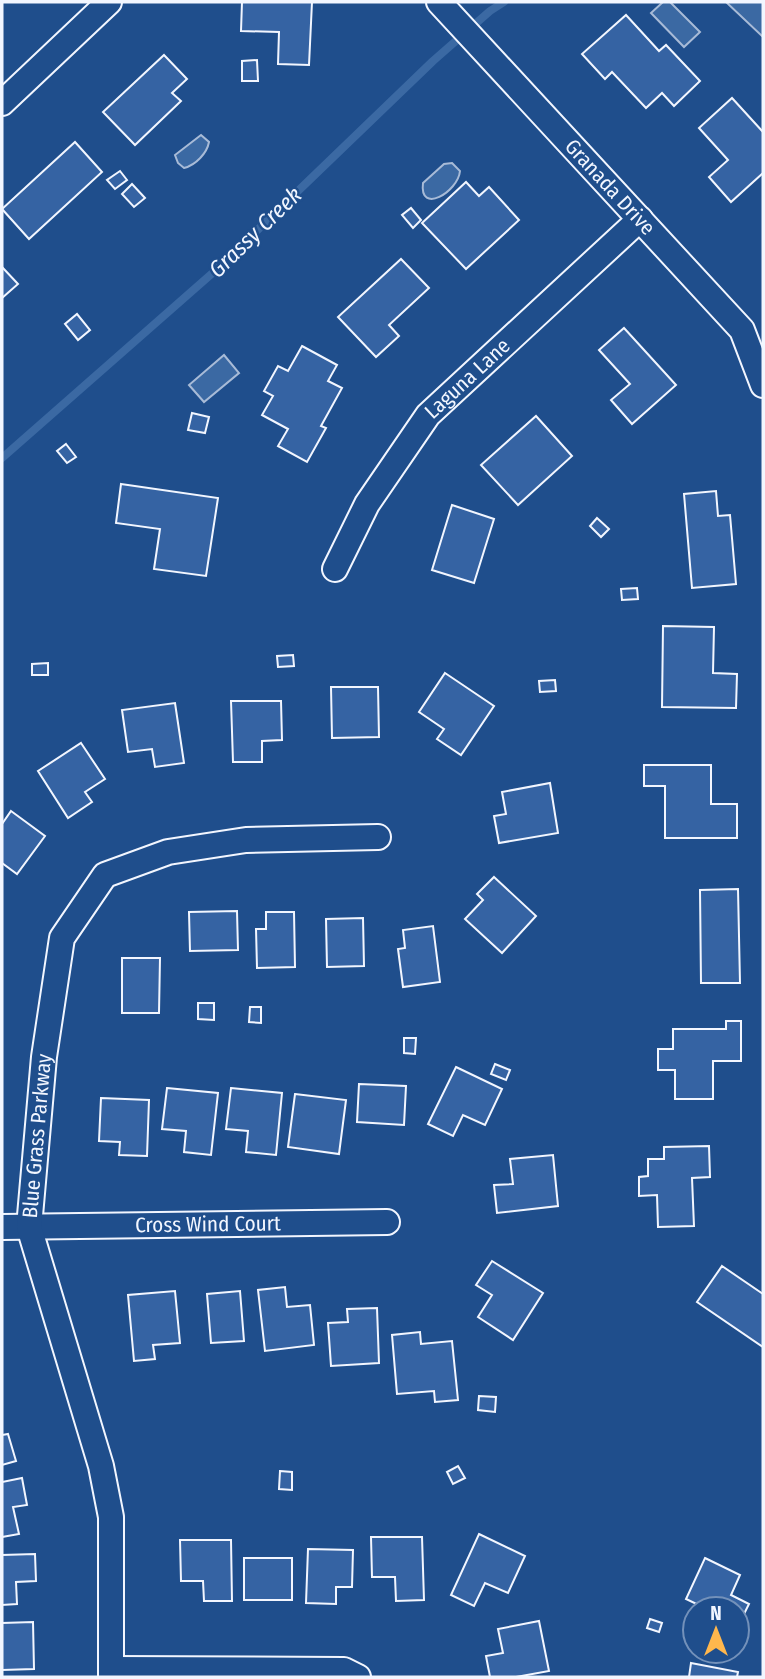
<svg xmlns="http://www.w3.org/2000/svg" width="765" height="1679" font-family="'Fira Sans Condensed',sans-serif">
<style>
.water{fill:#3b69a3;stroke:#a8bbd7;stroke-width:2}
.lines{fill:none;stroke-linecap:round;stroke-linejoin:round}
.stream{stroke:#3b69a3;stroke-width:8}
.building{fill:#3563a3;stroke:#f2f6ff;stroke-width:2}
.street-casing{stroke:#f2f6ff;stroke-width:28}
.street{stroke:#1f4e8c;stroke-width:24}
.labels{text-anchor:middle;stroke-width:5;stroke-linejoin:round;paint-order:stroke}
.street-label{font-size:21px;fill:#f2f6ff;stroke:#1f4e8c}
.water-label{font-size:23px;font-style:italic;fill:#f2f6ff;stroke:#1f4e8c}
</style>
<rect width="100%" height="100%" fill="#1f4e8c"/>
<g class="water">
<polygon points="663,2 670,2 700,32 684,47 651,13"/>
<polygon points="726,2 763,2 763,37"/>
<path d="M201 135 209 142C207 153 196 165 184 168L178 163 175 155Z"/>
<path d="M452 163 460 171C458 192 419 215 423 183L444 164Z"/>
<polygon points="224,355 239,373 204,402 189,385"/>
</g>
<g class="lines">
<polyline class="stream" points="2,458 216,270 433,61 490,11 504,2"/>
</g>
<g class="building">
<polygon points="242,2 312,2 309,65 278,64 279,32 241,31"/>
<polygon points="626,15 659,51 666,45 700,81 674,106 662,93 646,108 612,72 605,79 582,54"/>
<polygon points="164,55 187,79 172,93 181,101 135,145 103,112"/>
<polygon points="257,60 258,81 242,81 242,61"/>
<polygon points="732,98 763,132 763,173 731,202 709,177 728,160 699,128"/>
<polygon points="75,142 102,172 29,239 2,209"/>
<polygon points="120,171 127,180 115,189 107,180"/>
<polygon points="466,182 479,196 489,187 519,220 466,269 422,223"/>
<polygon points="132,184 145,198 134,207 122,194"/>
<polygon points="411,208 421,220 413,228 402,215"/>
<polygon points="401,259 429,288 389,325 399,336 376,357 338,317"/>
<polygon points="2,267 18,284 2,298"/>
<polygon points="77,314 90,330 78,340 65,324"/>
<polygon points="624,328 676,385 632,424 611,400 630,384 599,350"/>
<polygon points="302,346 337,365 328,381 342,388 321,426 326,428 307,462 278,446 288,429 262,415 273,396 264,391 278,366 288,371"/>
<polygon points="192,413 209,417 205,433 188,430"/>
<polygon points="536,416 572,456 518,505 481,465"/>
<polygon points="66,444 76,457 67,463 57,451"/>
<polygon points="121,484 218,498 206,576 154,569 160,529 116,523"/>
<polygon points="716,491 718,516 730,515 736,584 692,588 684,494"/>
<polygon points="452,505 494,519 474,583 432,570"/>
<polygon points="597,518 609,529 601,537 590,526"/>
<polygon points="637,588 638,599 622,600 621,589"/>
<polygon points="663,626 714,627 713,673 737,674 736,708 662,707"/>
<polygon points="293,655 294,666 278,667 277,656"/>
<polygon points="48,663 48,675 32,675 32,664"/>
<polygon points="445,673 494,706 461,755 437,739 444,729 419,712"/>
<polygon points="555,680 556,691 540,692 539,681"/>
<polygon points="331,687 378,687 379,737 332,738"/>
<polygon points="231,701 281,701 282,740 262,741 262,762 233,762"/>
<polygon points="175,703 184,763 155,767 152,749 128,752 122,710"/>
<polygon points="81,743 105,779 85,792 92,802 68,818 38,771"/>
<polygon points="644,765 711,765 711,804 737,804 737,838 665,838 665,786 644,786"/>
<polygon points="550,783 558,833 499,843 494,816 506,814 502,792"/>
<polygon points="11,811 45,836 17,874 2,863 2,824"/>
<polygon points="494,877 536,916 502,953 465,919 483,900 477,894"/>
<polygon points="738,889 740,983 701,983 700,890"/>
<polygon points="237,911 238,950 190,951 189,912"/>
<polygon points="266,912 294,912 295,967 257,968 256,929 266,929"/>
<polygon points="363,918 364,966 327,967 326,919"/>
<polygon points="433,926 440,982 403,987 398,949 405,948 403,930"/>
<polygon points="122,958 160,958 159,1013 122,1013"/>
<polygon points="198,1003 214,1003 214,1020 198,1019"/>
<polygon points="250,1007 261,1007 261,1023 249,1022"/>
<polygon points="726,1021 741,1021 741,1061 713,1061 713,1099 675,1099 675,1070 658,1070 658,1049 673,1049 673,1029 726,1029"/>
<polygon points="404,1038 416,1038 415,1054 404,1053"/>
<polygon points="495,1064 510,1070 506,1080 491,1074"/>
<polygon points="456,1067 502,1089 485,1125 463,1115 453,1136 428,1124"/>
<polygon points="359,1084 406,1086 404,1125 357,1122"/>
<polygon points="167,1088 218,1093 211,1155 184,1152 186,1131 162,1129"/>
<polygon points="231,1088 282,1093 276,1155 246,1152 248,1131 226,1129"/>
<polygon points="295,1094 346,1100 339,1154 288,1147"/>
<polygon points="101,1098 149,1100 147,1156 119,1155 120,1142 99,1141"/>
<polygon points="709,1146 710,1177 692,1178 694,1226 658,1227 657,1195 639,1196 639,1177 648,1176 648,1159 664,1159 664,1147"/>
<polygon points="553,1155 558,1206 497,1213 494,1185 513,1184 510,1159"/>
<polygon points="492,1261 543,1293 513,1340 478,1317 492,1295 476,1285"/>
<polygon points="722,1266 763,1294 763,1347 697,1302"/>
<polygon points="285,1287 287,1307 310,1305 314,1345 265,1351 258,1290"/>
<polygon points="175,1291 180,1343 153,1345 155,1359 134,1361 128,1295"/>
<polygon points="240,1291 244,1341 211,1343 207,1294"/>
<polygon points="377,1308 379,1363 331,1366 328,1323 348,1322 347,1309"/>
<polygon points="420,1332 421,1344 452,1341 458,1400 435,1402 434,1391 397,1394 392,1335"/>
<polygon points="479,1396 496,1397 495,1412 478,1410"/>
<polygon points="8,1434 16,1461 2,1465 2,1435"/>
<polygon points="458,1466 465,1478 453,1484 447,1472"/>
<polygon points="280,1471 292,1472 292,1490 279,1489"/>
<polygon points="22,1478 27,1505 13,1507 19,1534 2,1537 2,1482"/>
<polygon points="479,1534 525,1556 508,1593 485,1583 474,1606 451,1595"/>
<polygon points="371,1537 422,1537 424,1600 396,1601 395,1577 372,1577"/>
<polygon points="180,1540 231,1540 232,1601 204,1601 203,1581 181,1581"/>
<polygon points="308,1549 353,1550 352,1587 336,1587 336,1604 306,1603"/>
<polygon points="35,1554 36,1581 16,1582 17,1604 2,1605 2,1555"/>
<rect x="244" y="1558" width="48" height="42"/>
<polygon points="705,1558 740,1575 731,1595 749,1604 737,1628 737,1609 707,1609 686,1599"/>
<polygon points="650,1619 662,1623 659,1632 647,1628"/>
<polygon points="539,1621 549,1671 516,1677 490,1677 486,1656 503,1653 498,1629"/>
<polygon points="33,1622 34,1669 2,1670 2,1623"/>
<polygon points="691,1663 738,1672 737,1677 689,1677"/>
</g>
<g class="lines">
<g class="street-casing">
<g id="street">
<path id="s1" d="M439 2 742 330 763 385"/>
<polyline points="2,103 109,2"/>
<path id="s2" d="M335 569 367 504 428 415 640 219"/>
<path id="s3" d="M2 1227 387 1222"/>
<polyline points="111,1669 344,1670 358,1677"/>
<path id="s4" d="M111 1677V1517L101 1466 29 1227 44 1057 62 938 105 875 168 852 246 840 378 837"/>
</g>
</g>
<use href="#street" class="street"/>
</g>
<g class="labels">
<g class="street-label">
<text dy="7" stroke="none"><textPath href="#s1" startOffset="252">Granada Drive</textPath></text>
<text dy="7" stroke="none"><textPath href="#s2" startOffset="234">Laguna Lane</textPath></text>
<text dy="7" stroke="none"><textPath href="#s4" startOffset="553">Blue Grass Parkway</textPath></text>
<text dy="7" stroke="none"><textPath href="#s3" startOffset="206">Cross Wind Court</textPath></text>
</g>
<g class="water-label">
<text transform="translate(255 232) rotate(-44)" y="8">Grassy Creek</text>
</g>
</g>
<rect width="765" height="1679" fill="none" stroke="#f2f6ff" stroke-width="7"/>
<g transform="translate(716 1630)"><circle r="33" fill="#1f4e8c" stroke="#7391ba" stroke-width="2"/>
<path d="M0-5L12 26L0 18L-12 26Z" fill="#ffb74d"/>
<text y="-10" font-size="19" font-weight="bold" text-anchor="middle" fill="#f2f6ff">N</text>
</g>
</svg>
